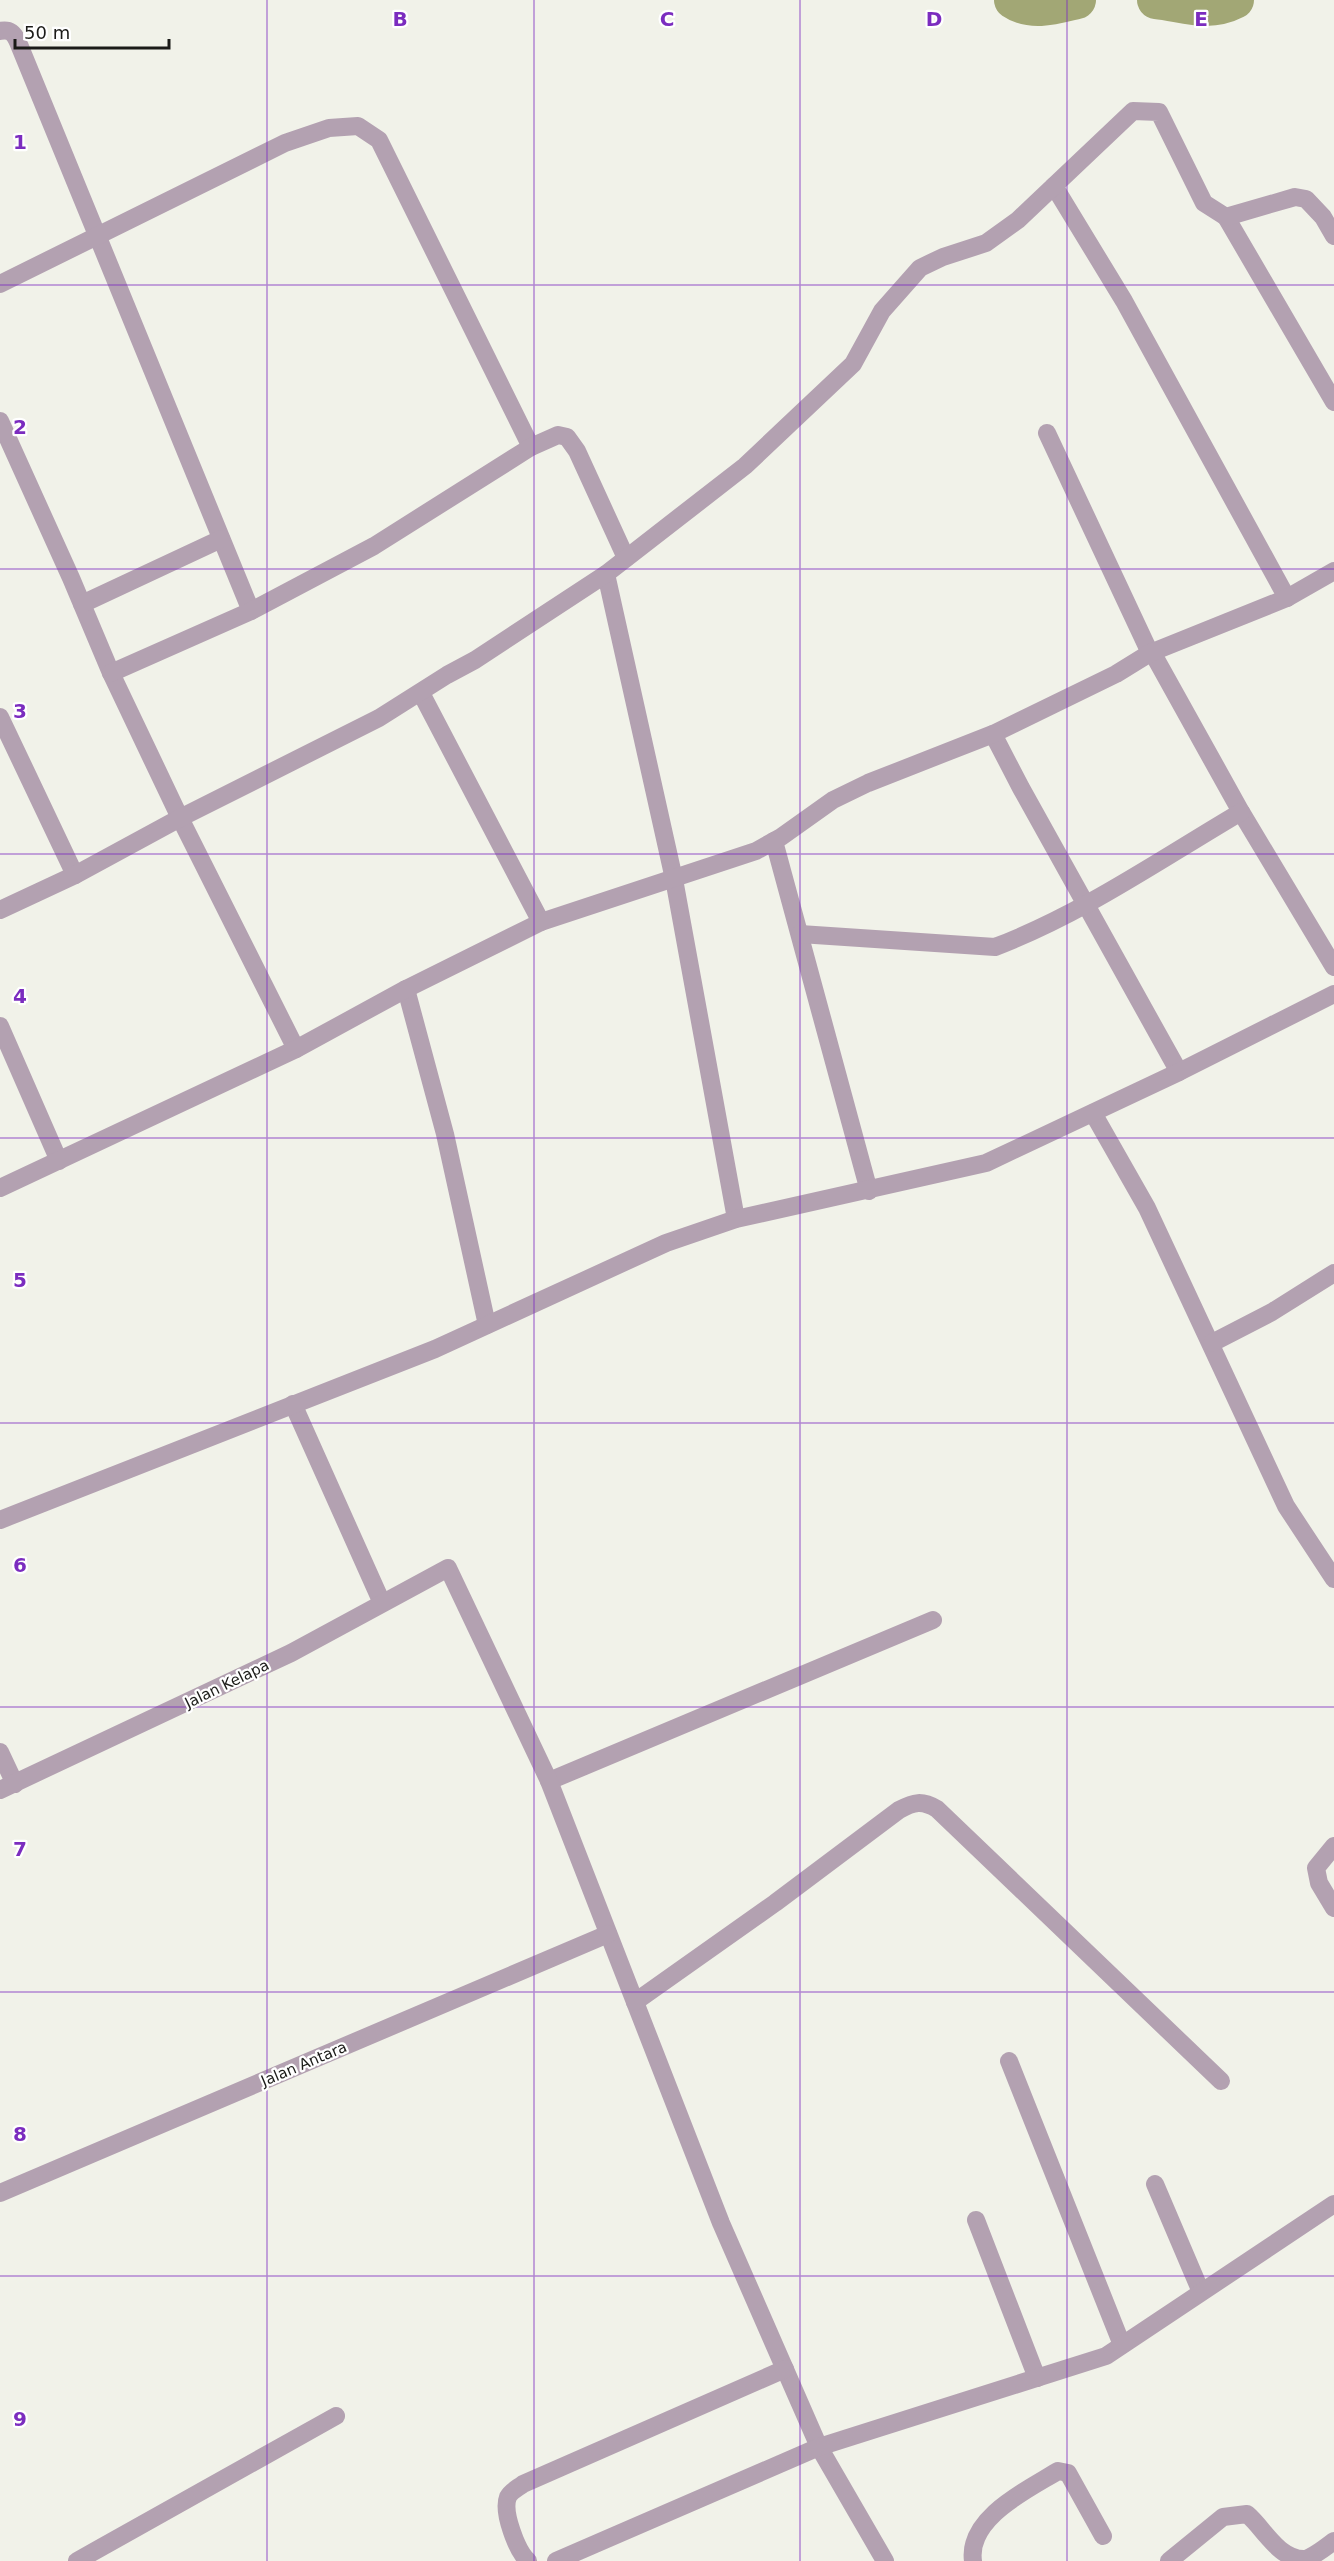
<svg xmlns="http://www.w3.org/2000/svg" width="1334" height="2561" font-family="'DejaVu Sans',sans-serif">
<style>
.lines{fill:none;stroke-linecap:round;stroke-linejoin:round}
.river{stroke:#a2a775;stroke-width:38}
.minor{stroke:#b3a1b1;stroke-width:18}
.grid{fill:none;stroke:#7b2cbf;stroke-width:1.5;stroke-opacity:0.55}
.labels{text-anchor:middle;stroke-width:4.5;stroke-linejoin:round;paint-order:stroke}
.street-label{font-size:15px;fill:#1b1b18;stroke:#fff}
.grid-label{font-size:20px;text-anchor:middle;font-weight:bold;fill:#7b2cbf;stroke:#fff;stroke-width:4.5;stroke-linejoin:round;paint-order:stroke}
</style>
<rect width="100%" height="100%" fill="#f1f2e9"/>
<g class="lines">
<g class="river">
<path d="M1013 0C1032 13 1056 5 1077 0"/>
<path d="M1156 0C1184 3 1208 14 1235 0"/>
</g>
<g class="minor">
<path d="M0 31C10 29 14 33 18 42L251 611"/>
<polyline points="1054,186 1124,301 1287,598"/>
<polyline points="1226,217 1334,402"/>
<polyline points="0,284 285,143 329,128 358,126 379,140 531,447"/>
<polyline points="0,421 71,578 111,673 180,818 296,1049"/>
<polyline points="1047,433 1150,653"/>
<polyline points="606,574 674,879 736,1219"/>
<polyline points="82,604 221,539"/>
<polyline points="1152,652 1241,812 1334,967"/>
<polyline points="111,673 251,611 374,546 531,447 558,435 567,437 577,451 626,558"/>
<polyline points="421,693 541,922"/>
<polyline points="0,717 75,875"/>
<polyline points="993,734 1021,788 1179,1072"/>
<polyline points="774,841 869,1191"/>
<polyline points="0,910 75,875 180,818 379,718 447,675 475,660 606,574 745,466 853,364 882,311 920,268 943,257 986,243 1018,220 1133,111 1159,112 1204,203 1226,217 1295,197 1306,199 1323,217 1334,236"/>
<path d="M800 934 995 947C1082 914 1161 859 1241 812"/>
<polyline points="406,989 445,1134 487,1325"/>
<polyline points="0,1026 59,1161"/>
<polyline points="1093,1113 1147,1208 1286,1506 1334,1579"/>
<polyline points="0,1188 296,1049 406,989 541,922 756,851 781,837 833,800 868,783 993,734 1116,674 1150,653 1287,598 1334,571"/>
<polyline points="1212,1343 1272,1312 1334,1273"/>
<polyline points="293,1404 382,1603"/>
<polyline points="0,1520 435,1349 666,1243 736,1219 986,1163 1179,1072 1334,994"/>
<polyline points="0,1752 15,1784"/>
<polyline points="549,1781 933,1620"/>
<polyline points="0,1790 291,1653 448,1568 549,1781 721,2223 819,2447 885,2561"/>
<polyline points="1334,1846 1316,1868 1319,1883 1334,1908"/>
<path d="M635 2002 775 1903 899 1810C914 1802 922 1800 937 1809L1221 2081"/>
<polyline points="1009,2061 1122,2345"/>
<polyline points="1155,2184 1201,2292"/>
<polyline points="0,2193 608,1934"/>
<polyline points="976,2220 1037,2378"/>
<polyline points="77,2561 336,2416"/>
<path d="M528 2561C517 2551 502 2512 508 2497 511 2491 518 2488 523 2484L785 2369"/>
<polyline points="556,2561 819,2447 1106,2356 1334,2204"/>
<path d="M973 2561C967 2518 1027 2490 1058 2471L1068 2473 1103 2536"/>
<path d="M1169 2561 1223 2517 1247 2514C1264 2528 1279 2561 1306 2559 1316 2555 1326 2547 1334 2541"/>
</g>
</g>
<path class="grid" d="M267 0V2561M534 0V2561M800 0V2561M1067 0V2561M0 285H1334M0 569H1334M0 854H1334M0 1138H1334M0 1423H1334M0 1707H1334M0 1992H1334M0 2276H1334"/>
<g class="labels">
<g class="street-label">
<text transform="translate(227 1684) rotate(-26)" y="5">Jalan Kelapa</text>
<text transform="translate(304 2064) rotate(-23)" y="5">Jalan Antara</text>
</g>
</g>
<g class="grid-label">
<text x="400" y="26">B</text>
<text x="667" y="26">C</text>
<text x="934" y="26">D</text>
<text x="1201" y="26">E</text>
<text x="20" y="149">1</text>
<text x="20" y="434">2</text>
<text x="20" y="718">3</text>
<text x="20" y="1003">4</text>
<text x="20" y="1287">5</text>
<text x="20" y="1572">6</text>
<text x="20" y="1856">7</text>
<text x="20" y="2141">8</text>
<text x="20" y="2426">9</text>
</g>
<path d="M15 39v9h154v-9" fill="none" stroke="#1b1b18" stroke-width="3"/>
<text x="24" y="39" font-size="18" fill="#1b1b18" stroke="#ffffff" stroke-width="4.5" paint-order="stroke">50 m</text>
</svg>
